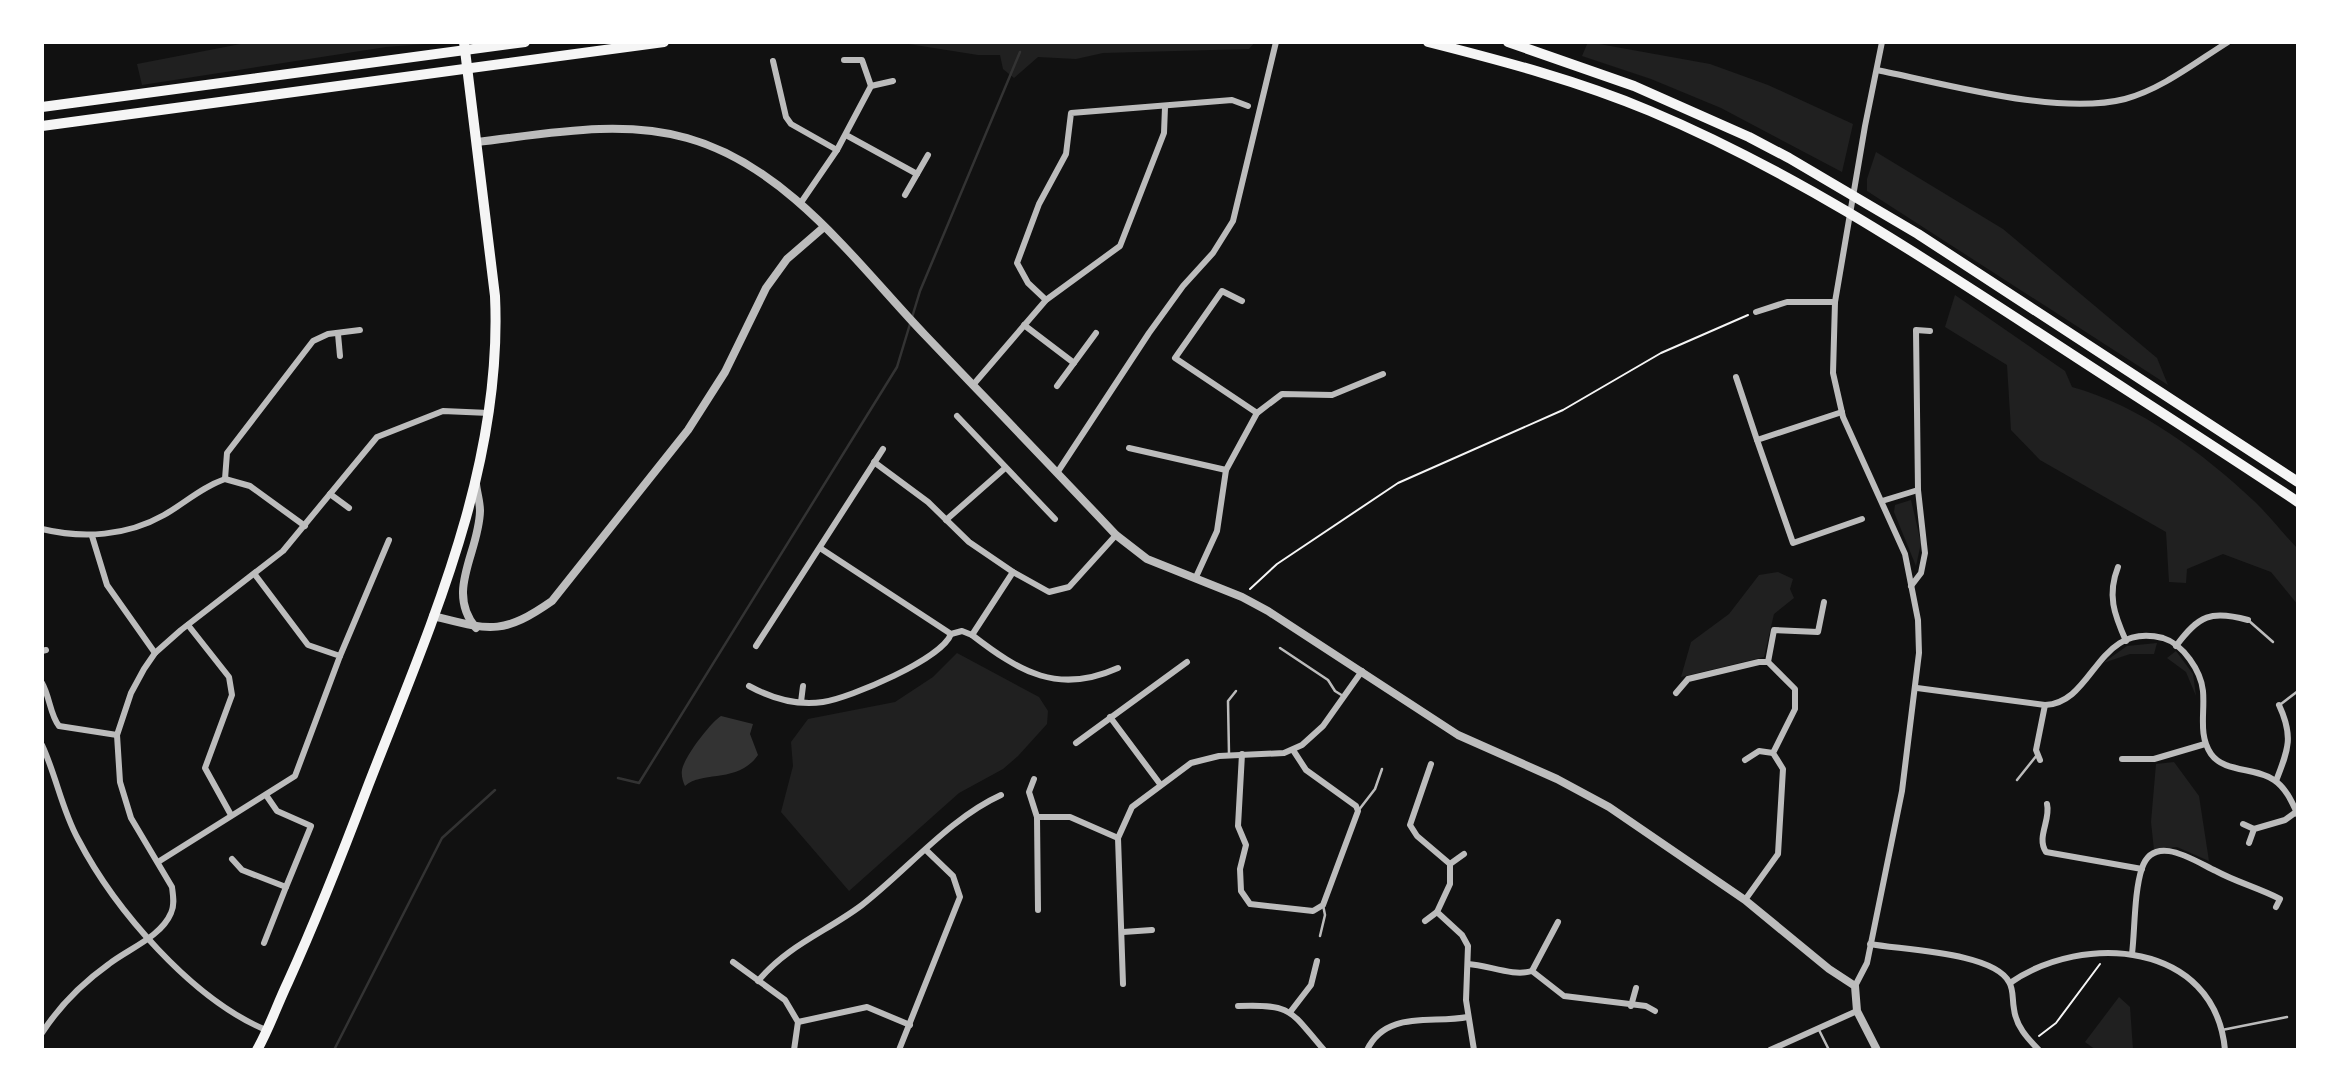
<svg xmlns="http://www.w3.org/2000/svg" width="2340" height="1092" font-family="Quicksand,sans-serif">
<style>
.green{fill:#202020}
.water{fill:#333}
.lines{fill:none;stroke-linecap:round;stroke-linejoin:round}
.stream{stroke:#333;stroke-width:2.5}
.path{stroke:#f5f5f5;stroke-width:2}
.service{stroke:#bcbcbc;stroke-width:2.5}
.minor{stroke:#bcbcbc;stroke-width:6}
.tertiary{stroke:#bcbcbc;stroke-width:8}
.primary{stroke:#f5f5f5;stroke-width:10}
.trunk{stroke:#f5f5f5;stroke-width:10}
</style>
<rect width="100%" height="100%" fill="#111"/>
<g class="green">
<polygon points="251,42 451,42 386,47 142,85 137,64"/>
<polygon points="896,42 1255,42 1249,49 1103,53 1076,59 1038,57 1014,78 1003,69 1000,55 978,55"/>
<polygon points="1588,42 1710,64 1768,85 1853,124 1842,172 1721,108 1651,79 1582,56"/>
<polygon points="1876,152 2003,229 2157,358 2168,385 1867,191 1867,179"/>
<path d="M1955 295 2065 371 2072 387C2139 405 2204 454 2254 501 2270 516 2283 534 2298 549V605L2271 572 2223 554 2187 569 2186 583 2169 582 2166 532 2040 460 2011 430 2007 365 1945 327Z"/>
<polygon points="1911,500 1921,543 1916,566 1894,512 1895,505"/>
<polygon points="1778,572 1793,579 1790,589 1794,598 1774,614 1764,657 1681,677 1691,642 1729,614 1759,575"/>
<polygon points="2157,643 2154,654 2130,654 2103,663 2127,646"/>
<polygon points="2176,651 2193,674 2196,696 2186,672 2167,658"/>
<polygon points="957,653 1039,697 1048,711 1047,724 1018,756 1003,769 959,793 849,891 781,812 793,766 791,742 808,719 895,702 933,677"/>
<polygon points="2174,762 2199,796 2209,861 2177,847 2154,850 2151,822 2156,764"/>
<polygon points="2119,997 2130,1007 2133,1050 2096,1050 2085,1042"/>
</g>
<path class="water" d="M721 716 753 724 750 734 758 755C738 784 703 770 685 786 683 782 681 775 682 770 684 757 711 722 721 716Z"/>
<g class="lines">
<g class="stream">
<polyline points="618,778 639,783 897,367 920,291 1020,52"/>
<polyline points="334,1050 442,838 495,790"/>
</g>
<g class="path">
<polyline points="1250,589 1277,564 1398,483 1563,410 1661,353 1748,315"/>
<polyline points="2039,1036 2056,1023 2100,964"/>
</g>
<g class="service">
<polyline points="2248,620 2273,642"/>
<polyline points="1280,648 1328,680 1335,691 1343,696"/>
<polyline points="2281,704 2298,691"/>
<polyline points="1229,754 1228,701 1236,691"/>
<polyline points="2017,780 2037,755"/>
<polyline points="1358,811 1375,789 1382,769"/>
<polyline points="1320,936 1325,915 1323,905"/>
<polyline points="1819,1030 1829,1050"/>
<polyline points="2222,1030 2287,1017"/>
</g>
<g class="minor">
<polyline points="844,60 862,60 871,86 893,81"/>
<polyline points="773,61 786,117 791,124 837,150"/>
<path d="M1877 70C1946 84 2058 116 2125 99 2162 89 2196 62 2228 42"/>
<polyline points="846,135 917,174"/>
<polyline points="905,195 928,155"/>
<polyline points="800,204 837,150 871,86"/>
<polyline points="1046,300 1028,283 1017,263 1039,204 1066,154 1071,113 1232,100 1248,106"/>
<polyline points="1242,301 1222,291 1175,358 1257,413"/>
<polyline points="1756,312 1787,302 1835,302"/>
<polyline points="1024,325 1074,363"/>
<polyline points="338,334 340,356"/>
<polyline points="1736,377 1757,440"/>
<polyline points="973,385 1046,300 1120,246 1164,133 1165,107"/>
<polyline points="1057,386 1096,333"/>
<polyline points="1842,412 1757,440 1793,543 1862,519"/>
<polyline points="957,416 1055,519"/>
<polyline points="1129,448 1226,470"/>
<polyline points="874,462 928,502 969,542 1013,572 1049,592 1069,587 1116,535"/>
<polyline points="1057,473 1149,333 1183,286 1213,253 1233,221 1276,42"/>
<polyline points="225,479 227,453 313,341 328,334 360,330"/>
<polyline points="330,494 349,508"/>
<polyline points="1882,501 1918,490"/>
<polyline points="946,520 1004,469"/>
<path d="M42 529C83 539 127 536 164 515 185 503 202 487 225 479L250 486 305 526"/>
<polyline points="92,536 107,585 155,653"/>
<polyline points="820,548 951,634 962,631 972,635 1013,572"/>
<path d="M2118 567C2107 595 2114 614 2126 641"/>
<polyline points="1196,577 1217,531 1226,470 1257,413 1282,394 1332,395 1383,374"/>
<polyline points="1911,586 1921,573 1925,553 1918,490 1916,330 1930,331"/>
<polyline points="188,625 229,677 232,695 205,768 231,815"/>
<path d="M972 635C1020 672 1058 695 1118 668"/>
<polyline points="756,646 883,449"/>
<path d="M2176 646C2199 615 2211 610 2248 620"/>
<polyline points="42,651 46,650"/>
<polyline points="340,656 389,540"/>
<polyline points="1768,662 1774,630 1818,632 1824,602"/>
<path d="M42 683C50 697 50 715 59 726L117 735"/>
<path d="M749 686C771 698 797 706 823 702 850 698 942 659 951 634"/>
<path d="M1917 688 2045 705C2095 703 2096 621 2163 638 2183 644 2201 671 2203 691 2205 713 2198 735 2211 754 2224 773 2256 767 2274 780 2286 788 2292 802 2298 815"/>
<polyline points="1676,693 1688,679 1759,662 1768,662 1795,689 1795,709 1773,753 1783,769 1778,854 1745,900"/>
<polyline points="801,702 803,686"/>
<polyline points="1110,717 1160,784"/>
<polyline points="1076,743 1187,662"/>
<path d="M42 745C56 775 62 810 78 839 115 910 192 999 266 1030"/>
<polyline points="1242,754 1238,826 1246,845 1240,869 1241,891 1250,904 1313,911 1323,905 1358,811 1356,806 1306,770 1293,750"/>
<polyline points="2122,759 2154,759 2205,744"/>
<polyline points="1745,760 1759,751 1773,753"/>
<polyline points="2040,760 2036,750 2045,705"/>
<polyline points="1431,764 1410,825 1417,836 1450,864 1450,884 1437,912 1462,935 1468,946 1466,1000 1474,1050"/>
<polyline points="1034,779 1029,792 1037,817 1038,910"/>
<path d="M2276 781C2288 750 2294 737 2279 705"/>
<polyline points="266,795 277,811 311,826 286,887"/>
<path d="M2047 804C2051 820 2036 837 2046 852L2142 869"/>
<polyline points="1037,817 1070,817 1118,838"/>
<polyline points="2243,824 2254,829"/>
<polyline points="2249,843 2254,829 2285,820 2296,812"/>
<polyline points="232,859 242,870 286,887 264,943"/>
<polyline points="158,862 295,776 340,656 308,645 256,576"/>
<polyline points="1450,864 1464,854"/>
<polyline points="1425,921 1437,912"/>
<polyline points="1123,932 1152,930"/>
<path d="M1870 944C1902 950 1993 952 2009 982 2014 990 2012 1000 2014 1009 2016 1026 2027 1038 2039 1050"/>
<path d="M2132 954C2135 929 2134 892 2142 868 2154 832 2196 862 2216 871 2236 882 2259 888 2280 899L2276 907"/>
<polyline points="733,962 785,1000 798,1022 794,1050"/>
<path d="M1468 964C1488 965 1513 977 1532 971"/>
<polyline points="1532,971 1564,996 1646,1006 1655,1011"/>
<polyline points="1532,971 1558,922"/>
<path d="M758 981C788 945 826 932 862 905 907 870 950 818 1001 795"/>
<path d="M2010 983C2083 932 2215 941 2225 1050"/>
<polyline points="1123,984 1118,838 1132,807 1191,763 1219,756 1284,753 1302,745 1323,726 1362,671"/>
<polyline points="1855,986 1867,963 1902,791 1919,653 1918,620 1905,554 1843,417 1833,373 1835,302 1865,126 1882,42"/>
<path d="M1238 1006C1294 1004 1290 1011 1324 1050"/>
<polyline points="1631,1006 1636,988"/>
<polyline points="1291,1011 1311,985 1317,961"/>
<polyline points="798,1022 867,1007 910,1025"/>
<path d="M42 1033C60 1005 81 984 109 964 128 949 161 937 171 913 175 905 173 895 172 887L131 818 120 782 117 735 131 693 144 669 155 653 181 630 283 551 377 437 443 411 489 413"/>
<polyline points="899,1050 960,897 953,876 926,850"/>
<path d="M1367 1050C1386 1010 1431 1024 1468 1017"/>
<polyline points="1770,1050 1857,1011"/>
</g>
<g class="tertiary">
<path d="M477 142C546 134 619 119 687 138 788 166 857 264 925 335 989 402 1053 468 1116 535L1147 559 1242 597 1268 611 1458 735 1557 779 1609 807 1745 900 1829 969 1855 986 1857 1011 1877 1050"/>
<path d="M433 616C489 630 502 636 552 601L688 430 725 372 766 288 787 259 824 227"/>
<path d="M476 628C445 591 479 553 480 511 480 502 477 493 476 484"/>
</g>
<path class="primary" d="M257 1050C269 1029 277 1005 288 982 317 918 343 852 368 786 429 629 503 468 495 296L464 42"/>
<g class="trunk">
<path d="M1428 42C1503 61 1579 81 1650 111 1788 169 1912 250 2036 331 2123 388 2211 444 2298 502"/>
<polyline points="1508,42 1634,86 1749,137 1789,158 1918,234 2298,482"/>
<polyline points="42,107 525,42"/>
<polyline points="42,126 664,42"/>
</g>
</g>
<rect width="2340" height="1092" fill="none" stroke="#ffffff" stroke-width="88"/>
</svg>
